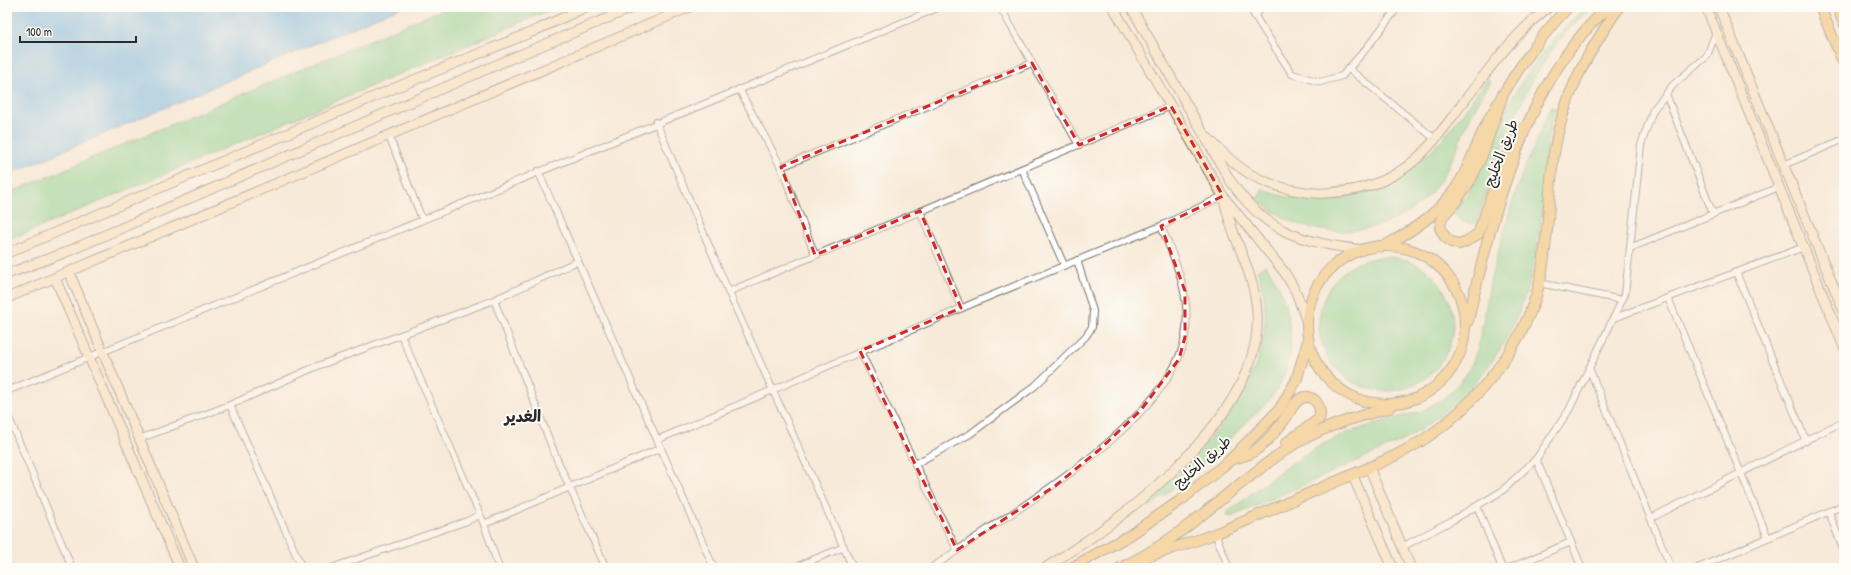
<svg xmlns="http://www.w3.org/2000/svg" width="1851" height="575" font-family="'Patrick Hand','Playpen Sans Arabic',sans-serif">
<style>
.green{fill:#88d594;stroke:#5a8060}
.water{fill:#74bdec;stroke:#50748c}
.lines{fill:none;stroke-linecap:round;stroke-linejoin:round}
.street-casing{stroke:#736e68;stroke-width:8}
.secondary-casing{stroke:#736e68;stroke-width:11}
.primary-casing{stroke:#736e68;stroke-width:12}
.street{stroke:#fff;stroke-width:6}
.secondary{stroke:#fae7c3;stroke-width:9}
.primary{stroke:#f3c26a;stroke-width:10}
.marked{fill:none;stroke:#d62828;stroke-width:3;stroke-dasharray:8 5;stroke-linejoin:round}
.labels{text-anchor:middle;stroke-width:4;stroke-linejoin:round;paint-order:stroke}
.street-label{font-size:15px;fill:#2b2b2b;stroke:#fdfcf7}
.neighbourhood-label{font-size:16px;font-weight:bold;fill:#2b2b2b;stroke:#fdfcf7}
</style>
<rect width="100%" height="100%" fill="#fdfcf7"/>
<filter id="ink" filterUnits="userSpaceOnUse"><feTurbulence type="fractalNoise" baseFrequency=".025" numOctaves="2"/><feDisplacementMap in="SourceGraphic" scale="8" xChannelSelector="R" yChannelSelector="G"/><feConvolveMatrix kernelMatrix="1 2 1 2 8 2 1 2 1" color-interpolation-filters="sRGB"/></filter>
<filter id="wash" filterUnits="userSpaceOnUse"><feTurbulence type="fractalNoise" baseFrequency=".012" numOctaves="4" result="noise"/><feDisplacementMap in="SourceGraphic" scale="16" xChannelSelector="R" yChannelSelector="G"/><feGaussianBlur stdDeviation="0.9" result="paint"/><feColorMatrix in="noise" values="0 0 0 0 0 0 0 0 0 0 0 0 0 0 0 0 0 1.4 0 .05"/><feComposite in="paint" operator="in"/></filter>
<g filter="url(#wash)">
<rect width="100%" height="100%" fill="#f8ead8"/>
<g class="green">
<polygon points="448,7 557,7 7,241 7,194"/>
<path d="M1585 7 1590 9C1530 57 1499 151 1477 222 1468 226 1461 222 1455 214V208C1478 186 1485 153 1498 125 1518 80 1550 41 1585 7Z"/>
<path d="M1487 79 1491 82C1482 95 1474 109 1467 124 1457 146 1450 170 1434 189 1406 225 1351 239 1307 227 1288 222 1272 211 1257 198L1263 189C1284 199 1309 201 1332 199 1411 191 1445 138 1487 79Z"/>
<path d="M1551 106 1555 109C1543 145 1545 183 1541 220 1531 318 1489 390 1404 440L1231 517 1227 516 1228 512 1282 470 1317 447 1342 435 1373 424 1422 411 1444 398 1454 389 1465 376 1471 366 1478 348 1492 274 1511 206 1522 175Z"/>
<circle cx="1386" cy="324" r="67"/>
<path d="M1266 265C1271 273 1277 282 1281 291 1294 325 1295 365 1273 395 1264 408 1251 417 1241 428 1213 457 1181 482 1149 507L1145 503C1208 447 1292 364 1257 270Z"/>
</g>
<polygon class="water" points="7,7 401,7 7,175"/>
</g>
<g filter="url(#ink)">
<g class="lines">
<g class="street-casing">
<g id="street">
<polyline points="1000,7 1079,145"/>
<polyline points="1249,7 1292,74 1320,82 1342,76 1365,50 1398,7"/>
<polyline points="1255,16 1262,7"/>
<polyline points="1348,68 1435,139"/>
<polyline points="739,89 781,167"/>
<polyline points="1666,94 1713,214"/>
<polyline points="656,122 733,302 853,568"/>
<polyline points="389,136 422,219"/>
<polyline points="1784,165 1844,139"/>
<polyline points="1022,169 1064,265"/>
<polyline points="538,171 714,568"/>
<polyline points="920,211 961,308"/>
<polyline points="1630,248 1779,187"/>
<polyline points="815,255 781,167 1032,63"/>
<polyline points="1736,272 1806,441"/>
<polyline points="1539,283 1622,300"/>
<polyline points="728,292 1171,106"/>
<polyline points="1668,298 1768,538"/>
<polyline points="494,300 556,457 606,568"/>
<polyline points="1614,318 1804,247"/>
<polyline points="401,335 484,524 499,568"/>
<polyline points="860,351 957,550"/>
<polyline points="1589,368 1671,568"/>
<polyline points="7,391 940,7"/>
<polyline points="230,405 302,568"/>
<polyline points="7,413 72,568"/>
<polyline points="139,439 230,405 315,367 494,300 578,261"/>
<polyline points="657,440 983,299 1161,226 1223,196"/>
<polyline points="1536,459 1582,568"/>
<polyline points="915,464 970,434 1035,386 1086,336 1092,327 1093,311 1077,260"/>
<polyline points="1477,506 1502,568"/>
<polyline points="1829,512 1844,552"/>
<polyline points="1651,518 1844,421"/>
<polyline points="484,524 661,448"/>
<polyline points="1215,533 1229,568"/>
<polyline points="1402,547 1453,520 1502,491 1536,459 1569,410 1625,294 1641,145 1653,110 1674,84 1707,56 1716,32"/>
<polyline points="331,568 467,521 479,515"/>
<polyline points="793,568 844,547"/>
<path d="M931 568C950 556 969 542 988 529 1048 491 1172 410 1185 337 1192 297 1176 262 1161 226"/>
<polyline points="1510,568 1571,542"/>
<polyline points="1698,568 1844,505"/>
</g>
</g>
<g class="secondary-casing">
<g id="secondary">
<polyline points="1113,7 1223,196 1285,273 1296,292 1307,322"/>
<path d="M1131 7 1228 177C1264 233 1301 242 1363 250"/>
<polyline points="1706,7 1844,347"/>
<polyline points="1719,7 1844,312"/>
<path d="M1204 134C1233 164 1252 182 1294 190 1305 192 1314 194 1324 193 1350 192 1375 187 1397 173 1423 158 1441 132 1459 108 1486 73 1513 34 1549 7"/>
<polyline points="7,253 397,87 532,32 586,7"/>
<polyline points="69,272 194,568"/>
<polyline points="7,274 64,253 510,59 634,7"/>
<polyline points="55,278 180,568"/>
<polyline points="7,298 690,7"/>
<polyline points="1369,467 1411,568"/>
<polyline points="1352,474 1393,568"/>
<path d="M1045 568C1123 520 1265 414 1257 312 1255 283 1243 257 1233 231 1229 220 1226 207 1223 196"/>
</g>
</g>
<g class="primary-casing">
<g id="primary">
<polyline points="1820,7 1844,64"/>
<polyline points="1837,7 1844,23"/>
<polyline points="1503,94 1481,158 1470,181 1454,204 1442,217 1440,228 1445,237 1451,242 1459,244 1465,242 1478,234 1505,159 1515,137 1524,128"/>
<path d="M1386 245C1416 229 1443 210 1461 180 1473 159 1479 135 1492 114 1513 75 1538 39 1568 7"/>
<circle cx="1386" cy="325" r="79"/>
<path d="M1468 321C1491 219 1526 77 1609 7"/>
<path d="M1233 459C1239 457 1248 455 1253 452 1265 444 1277 430 1285 419 1290 412 1293 403 1300 399 1313 391 1323 407 1319 419L1286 443"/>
<path d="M1137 560C1163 551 1191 543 1217 533 1248 520 1279 506 1310 493 1347 476 1388 462 1423 440 1476 406 1526 343 1540 281 1549 239 1548 195 1554 153 1563 95 1587 54 1619 7"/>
<polyline points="1071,568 1130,535 1181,500 1229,461 1279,410 1296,381 1307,344"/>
<path d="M1120 568C1186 538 1235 481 1295 444 1325 426 1356 417 1389 408"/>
</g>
</g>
<use href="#street" class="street"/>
<use href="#secondary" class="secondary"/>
<use href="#primary" class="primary"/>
</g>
</g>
<path d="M0 0H1851V575H0ZM1032 63 1079 145 1171 106 1223 196 1161 226 1185 291V337L1179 359 1141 410 1099 450 1055 486 957 550 860 351 961 308 920 211 815 255 781 167Z" fill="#f8ead8" fill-opacity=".55" fill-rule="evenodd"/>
<path class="marked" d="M1032 63 1079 145 1171 106 1223 196 1161 226 1185 291V337L1179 359 1141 410 1099 450 1055 486 957 550 860 351 961 308 920 211 815 255 781 167Z"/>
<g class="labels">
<g class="street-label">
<text transform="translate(1501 153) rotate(-69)" y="5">طريق الخليج</text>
<text transform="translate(1202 462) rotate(-41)" y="5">طريق الخليج</text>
</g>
<g class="neighbourhood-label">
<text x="523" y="422">الغدير</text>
</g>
</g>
<rect width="1851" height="575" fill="none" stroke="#fdfcf7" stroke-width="24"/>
<path d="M20 36v6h116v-6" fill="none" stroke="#2b2b2b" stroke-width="2"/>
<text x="26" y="36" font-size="12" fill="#2b2b2b" stroke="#fdfcf7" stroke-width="3" paint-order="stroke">100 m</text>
</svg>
